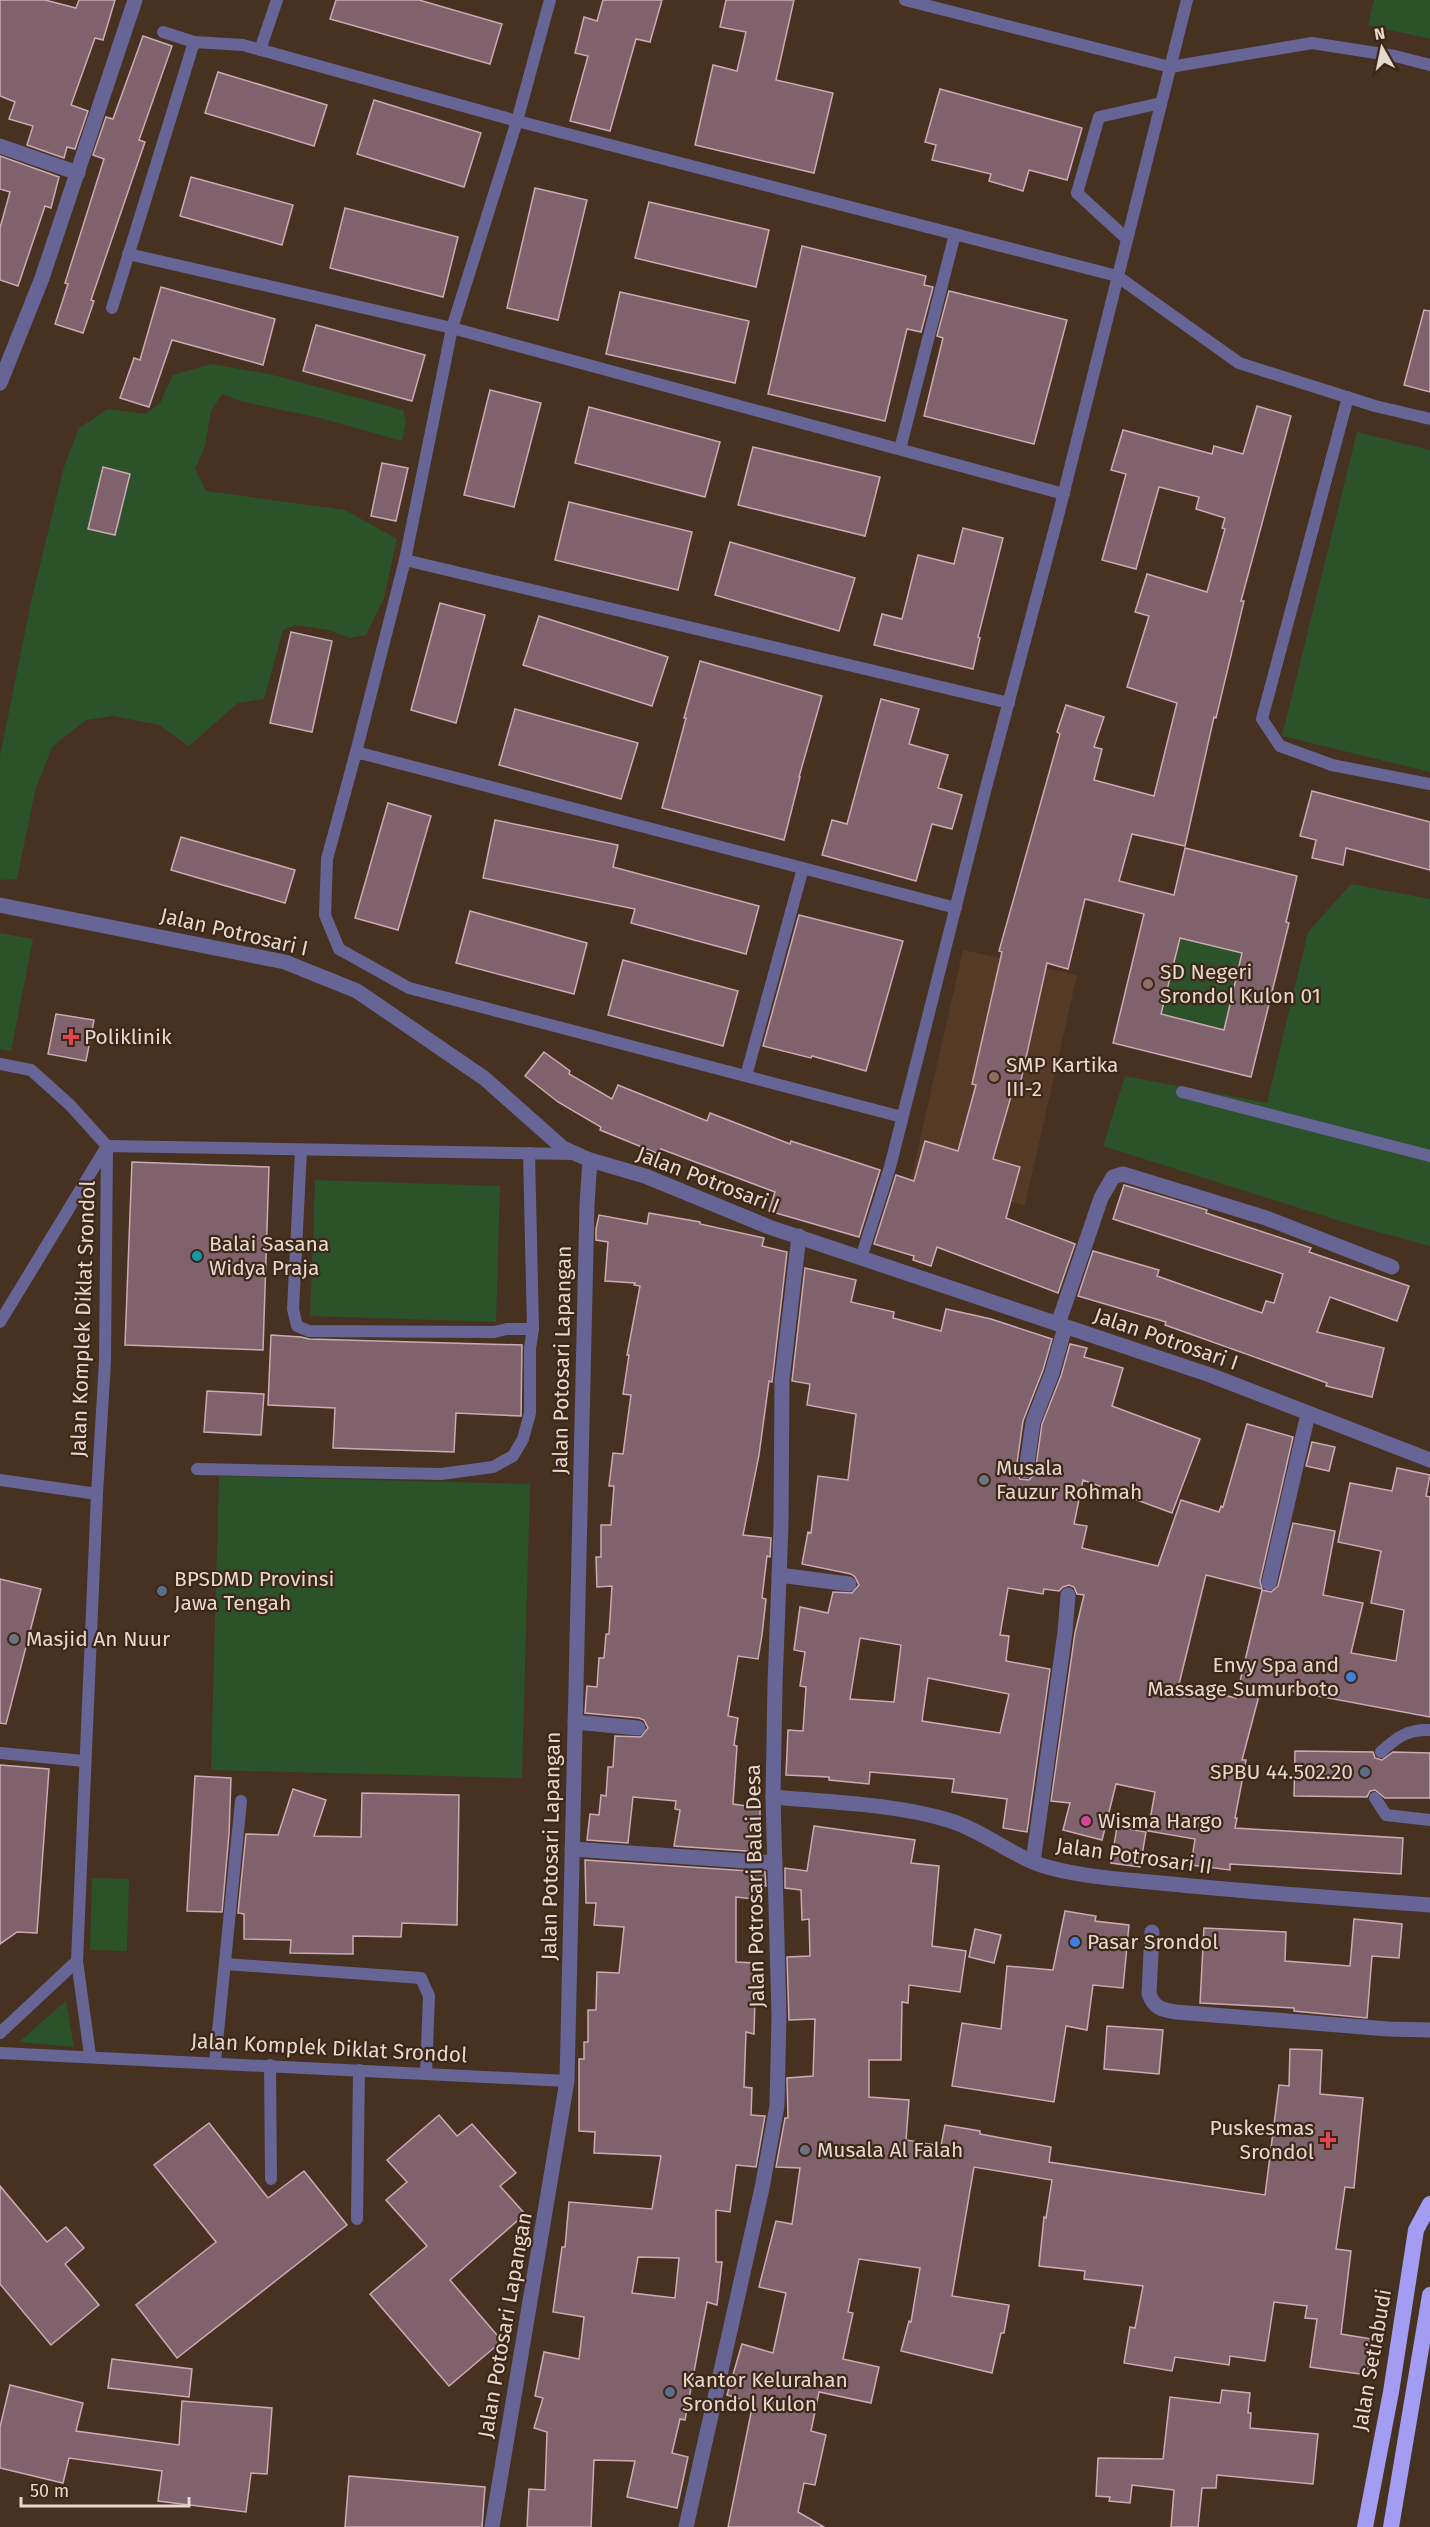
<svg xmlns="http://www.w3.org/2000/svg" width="1430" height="2527" font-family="'Fira Sans',sans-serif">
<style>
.built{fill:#553a25}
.green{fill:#2b5228}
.building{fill:#80626c;stroke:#cbaab5;stroke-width:1.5;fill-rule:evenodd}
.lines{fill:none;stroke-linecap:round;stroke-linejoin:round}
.service{stroke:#676596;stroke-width:12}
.minor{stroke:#676596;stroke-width:15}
.trunk{stroke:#a29cf2;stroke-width:16}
.education-dot{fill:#8d6e63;stroke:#3c2718;stroke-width:2}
.health-dot{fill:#e0444e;stroke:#3c2718;stroke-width:2}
.culture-dot{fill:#0f9aa8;stroke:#3c2718;stroke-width:2}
.worship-dot{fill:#6b7280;stroke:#3c2718;stroke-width:2}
.service-dot{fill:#5c6f8a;stroke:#3c2718;stroke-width:2}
.shop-dot{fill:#3f7fe0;stroke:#3c2718;stroke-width:2}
.hotel-dot{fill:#d1479c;stroke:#3c2718;stroke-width:2}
.labels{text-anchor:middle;stroke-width:4.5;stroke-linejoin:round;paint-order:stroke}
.street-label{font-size:21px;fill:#e5d8ce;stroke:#3c2718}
.poi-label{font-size:21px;fill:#e5d8ce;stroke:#3c2718;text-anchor:start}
</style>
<rect width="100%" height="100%" fill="#473221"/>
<polygon class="built" points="963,950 1077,975 1025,1205 911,1179"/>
<g class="green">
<polygon points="1374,0 1430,0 1430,39 1368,25"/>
<polygon points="211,364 269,374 403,410 406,422 402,441 320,418 240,401 222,394 211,411 205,446 195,469 206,491 345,510 397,539 384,598 366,635 350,638 329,630 295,625 283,630 264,699 238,703 189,746 159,725 113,716 86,720 52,747 35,791 17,879 0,880 0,756 32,597 64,467 79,428 108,409 146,414 160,403 173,375"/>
<polygon points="1357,432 1430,450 1430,772 1282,736"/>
<polygon points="1351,884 1430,899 1430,1246 1353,1225 1103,1146 1125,1076 1267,1103 1308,932"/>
<polygon points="0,933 33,939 11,1051 0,1049"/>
<polygon points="1180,938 1242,953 1224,1030 1161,1014"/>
<polygon points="315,1180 500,1186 496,1322 310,1316"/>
<polygon points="219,1476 530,1484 522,1778 211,1770"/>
<polygon points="92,1878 129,1879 127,1951 90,1950"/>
<polygon points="66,2001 74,2047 19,2042"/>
</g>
<g class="building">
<polygon points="0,0 45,0 76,8 79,0 115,0 103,40 95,38 71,105 88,111 75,149 67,147 64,158 27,145 33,126 9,119 15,102 0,96"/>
<polygon points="336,0 419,0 502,24 490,64 330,19"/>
<polygon points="603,0 662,0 650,42 636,39 610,131 570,121 588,56 575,53 584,17 597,21"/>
<polygon points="726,0 794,0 776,80 833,93 814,173 695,145 713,65 737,71 746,32 720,27"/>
<polygon points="143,36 172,46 139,140 145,142 91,300 94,301 83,333 55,324 68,284 65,283 104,159 93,155 106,117 113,119"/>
<polygon points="218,72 327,105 314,146 205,113"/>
<polygon points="940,89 1082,128 1067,180 1029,170 1023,191 989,181 991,174 932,160 936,145 925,142"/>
<polygon points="374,100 481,133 464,187 357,154"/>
<polygon points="0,156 59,177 51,208 45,206 18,286 0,280 0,228 10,192 0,189"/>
<polygon points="191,177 293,205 282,245 180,216"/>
<polygon points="535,188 587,200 558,320 507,308"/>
<polygon points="649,202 769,230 756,287 635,258"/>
<polygon points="345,208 458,237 443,297 330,268"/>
<polygon points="802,246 926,276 924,285 933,287 921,332 907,329 885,421 768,394"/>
<polygon points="161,287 275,319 263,365 172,340 149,407 120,398 134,358 140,360"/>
<polygon points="949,291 1067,320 1034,444 924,416 943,338 937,336"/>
<polygon points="620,292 749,321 735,383 606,354"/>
<polygon points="1424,310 1430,311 1430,392 1404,385"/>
<polygon points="316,325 425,355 412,401 303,371"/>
<polygon points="490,390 541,403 514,507 464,495"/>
<path d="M1257 406 1291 416 1241 601H1244L1216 718 1214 717 1185 846 1132 834 1119 881 1174 895 1185 848 1297 876 1286 922 1289 923 1251 1077 1113 1043 1144 914 1085 899 1068 969 1047 963 1018 1094 1012 1093 993 1159 1020 1167 1006 1218 1075 1244 1058 1293 937 1247 931 1266 913 1260 914 1256 874 1244 896 1175 914 1181 925 1141 958 1151 976 1085 972 1084 1002 952 999 951 1060 734 1057 732 1066 705 1104 717 1094 747 1102 749 1094 780 1154 796 1177 703 1127 687 1149 616 1135 612 1147 574 1207 592 1225 529 1222 528 1225 518 1196 509 1199 497 1159 487 1136 569 1102 560 1126 474 1111 470 1123 430 1212 454 1214 446 1243 454ZM1180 938 1242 953 1224 1030 1161 1014Z"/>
<polygon points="589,407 720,442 705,497 575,463"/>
<polygon points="753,447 880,477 865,536 738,505"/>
<polygon points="382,463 408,468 396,521 371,516"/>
<polygon points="103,467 130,474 115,535 88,529"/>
<polygon points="569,502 692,532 678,590 555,560"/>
<polygon points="963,528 1003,538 978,637 980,638 973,669 874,645 882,614 902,619 918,555 954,564"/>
<polygon points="730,542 855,578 839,631 715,595"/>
<polygon points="440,603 485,615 456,723 411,710"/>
<polygon points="539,616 668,657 652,706 523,665"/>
<polygon points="291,632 332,641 312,732 270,723"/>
<polygon points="700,661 822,696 799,777 800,777 784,840 662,808 686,718 684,718"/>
<polygon points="881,699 919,709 909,744 948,755 938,788 962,795 952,829 932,824 916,881 822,855 832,820 847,824"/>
<polygon points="515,709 638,743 621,799 499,765"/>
<polygon points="1312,791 1430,822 1430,870 1346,848 1343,865 1312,858 1316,840 1300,836"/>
<polygon points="388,803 431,816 398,930 355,918"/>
<polygon points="495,820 618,845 613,867 759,906 746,954 631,923 635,909 483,878"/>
<polygon points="181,837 295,870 285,903 171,870"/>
<polygon points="470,911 587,943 574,994 456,963"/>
<polygon points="799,915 903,941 866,1071 812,1056 811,1058 763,1046"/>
<polygon points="623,960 738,991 723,1046 608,1015"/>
<polygon points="56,1014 94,1020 86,1061 48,1054"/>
<polygon points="544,1052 570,1071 569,1074 612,1099 618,1085 707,1121 710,1113 790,1144 791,1141 880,1170 859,1237 769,1211 775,1192 661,1149 659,1154 600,1130 601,1127 558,1102 525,1076"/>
<polygon points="132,1162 269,1167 263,1350 125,1345"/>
<polygon points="1124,1185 1207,1210 1206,1213 1311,1248 1309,1252 1409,1286 1397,1321 1330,1297 1317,1332 1384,1348 1372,1397 1326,1386 1327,1383 1165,1325 1166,1322 1078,1296 1093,1251 1159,1270 1157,1276 1262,1313 1266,1301 1274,1303 1283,1274 1113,1219"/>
<polygon points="649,1213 700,1222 700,1224 764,1238 762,1246 787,1252 772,1382 769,1381 759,1455 743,1535 771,1538 770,1557 767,1556 762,1598 766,1599 762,1635 758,1659 738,1656 728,1716 738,1718 734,1745 737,1746 733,1804 760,1808 760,1852 674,1846 680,1810 675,1809 676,1801 633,1797 628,1843 587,1840 590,1814 599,1815 601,1795 606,1796 608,1767 613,1767 615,1736 641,1737 648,1728 644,1720 639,1718 585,1713 587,1686 597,1687 599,1658 604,1658 606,1634 609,1634 612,1586 597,1587 596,1557 601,1557 601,1525 611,1525 614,1486 609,1486 613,1453 623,1454 631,1395 623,1394 629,1355 627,1355 640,1286 634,1285 635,1283 605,1281 608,1242 596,1240 596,1229 599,1215 647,1224"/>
<path d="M805 1268 856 1280 851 1302 894 1312 893 1318 941 1331 946 1309 991 1319 1052 1339 1043 1370 1023 1421 1016 1470 1020 1479 1029 1480 1035 1473 1042 1424 1061 1376 1070 1344 1087 1348 1084 1357 1123 1368 1112 1406 1200 1439 1172 1513 1083 1480 1074 1524 1087 1526 1082 1548 1158 1566 1181 1500 1219 1512 1221 1506 1223 1507 1247 1424 1293 1437 1260 1581 1262 1589 1206 1575 1179 1684 1236 1698 1262 1590 1271 1592 1278 1586 1293 1523 1335 1531 1323 1595 1363 1603 1351 1653 1396 1661 1404 1610 1371 1603 1381 1551 1338 1542 1350 1483 1392 1491 1397 1468 1430 1475 1426 1496 1430 1497V1717L1286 1690 1284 1697 1260 1692 1242 1760H1246L1235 1818H1237L1235 1828 1403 1838 1401 1874 1230 1864V1870L1191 1865 1195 1839 1148 1831 1155 1792 1116 1784 1102 1840 1063 1830 1070 1803 1051 1801 1075 1633 1084 1595 1077 1594 1074 1587 1069 1585 1063 1587 1059 1591 1044 1589 1043 1594 1008 1588 1000 1635 1009 1636 1006 1661 1050 1669 1027 1832 1003 1828 1007 1799 952 1792 954 1779 870 1772 869 1784 829 1780V1777L786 1775 788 1730 803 1731 806 1687 800 1686 805 1652 794 1650 800 1607 828 1613 833 1592 852 1593 859 1585 855 1577 851 1574 802 1564 808 1532 811 1533 818 1476 848 1480 856 1414 807 1405 810 1384 792 1381ZM860 1638 901 1645 894 1702 850 1699ZM928 1678 1009 1694 1000 1733 922 1721Z"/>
<polygon points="271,1335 301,1337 309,1339 522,1345 521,1416 456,1413 454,1452 333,1448 335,1408 268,1405"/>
<polygon points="207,1391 264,1394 261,1435 204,1432"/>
<polygon points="1312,1442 1335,1447 1329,1471 1306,1466"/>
<polygon points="0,1579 41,1589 6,1724 0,1723"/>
<polygon points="1295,1751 1373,1752 1375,1758 1382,1760 1393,1752 1430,1753 1430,1798 1385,1798 1375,1790 1370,1791 1367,1797 1294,1796"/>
<polygon points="0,1765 49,1769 37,1933 17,1932 0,1944"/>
<polygon points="195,1776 231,1778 229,1834 222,1912 187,1911"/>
<polygon points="293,1789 326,1800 314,1836 361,1837 362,1793 459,1795 457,1925 402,1923 401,1937 353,1936 353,1954 290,1953 291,1940 244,1939 244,1914 238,1913 246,1834 278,1835"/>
<polygon points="814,1826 915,1840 911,1863 939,1866 932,1946 966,1951 960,1992 909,1985 908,2003 902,2002 901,2060 869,2060 869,2097 909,2100 906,2140 941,2146 945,2125 980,2131 980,2134 1051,2147 1049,2162 1265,2195 1279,2085 1289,2086 1290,2049 1322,2050 1320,2094 1363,2098 1354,2188 1345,2187 1336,2249 1351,2251 1341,2334 1372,2339 1367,2375 1310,2367 1317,2319 1305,2318 1307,2306 1274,2302 1265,2361 1230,2356 1229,2365 1175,2357 1172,2371 1124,2363 1130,2327 1135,2328 1143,2286 1084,2279 1085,2271 1039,2266 1044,2217 1046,2218 1052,2180 974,2167 952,2296 1009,2305 1004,2333 1001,2333 992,2373 901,2351 909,2321 911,2322 920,2268 859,2259 848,2312 853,2313 843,2359 879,2367 871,2403 819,2392 811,2431 826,2435 815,2485 804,2483 798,2512 824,2527 728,2527 753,2403 727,2395 742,2344 773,2353 786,2293 759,2287 776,2221 792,2224 800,2168 776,2167 785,2118 788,2118 787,2078 813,2076 815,2019 789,2020 787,1957 810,1956 809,1919 802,1920 801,1890 785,1888 785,1868 807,1871"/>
<polygon points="1117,1827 1146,1832 1140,1867 1111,1863"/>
<path d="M585 1860 765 1872 766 1886 762 1885V1900L736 1897V1962L756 1963 754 2034 746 2032 744 2087 752 2088 751 2115 765 2116 756 2167 736 2165 730 2212 716 2210V2262H722L717 2305 707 2302 685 2420 680 2419 672 2453 688 2457 677 2508 627 2497 635 2461 594 2460 591 2527H527L529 2489 545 2490 547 2432 534 2428 543 2398 535 2396 544 2352 579 2359 584 2317 553 2312 562 2247H565L569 2202 652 2209 661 2156 594 2153 595 2132 579 2131V2059H584V2042H588V2010H596L597 1972 619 1973 624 1927 594 1925 596 1903H586ZM638 2257 679 2258 675 2298 632 2293Z"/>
<polygon points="1065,1911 1096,1916 1095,1921 1129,1925 1123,1988 1093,1985 1087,2030 1066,2026 1054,2102 952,2086 962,2023 1001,2029 1007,1966 1053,1970"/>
<polygon points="1354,1919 1402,1924 1399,1958 1372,1956 1367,2018 1294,2011 1294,2008 1200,2003 1204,1928 1286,1932 1285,1961 1350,1966"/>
<polygon points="975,1929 1001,1935 994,1963 969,1957"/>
<polygon points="1107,2026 1163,2030 1159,2074 1104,2069"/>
<polygon points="439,2115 457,2136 472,2124 516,2173 500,2186 525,2214 450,2280 502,2341 449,2386 370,2294 427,2246 386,2200 407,2182 387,2160"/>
<polygon points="209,2123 268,2198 304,2171 347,2225 177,2358 136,2305 216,2242 154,2165"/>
<polygon points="0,2186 47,2242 66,2227 84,2248 65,2264 99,2305 51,2345 0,2284"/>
<polygon points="112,2359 192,2369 189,2397 108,2388"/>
<polygon points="10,2385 83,2403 76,2431 179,2445 182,2401 272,2408 267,2474 251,2473 246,2512 158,2501 162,2471 69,2458 63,2483 0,2468 0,2427"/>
<polygon points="1222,2390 1250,2393 1248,2413 1251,2413 1250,2428 1318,2434 1313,2484 1217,2475 1216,2488 1202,2488 1198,2527 1171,2527 1174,2490 1132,2485 1130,2503 1109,2501 1110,2497 1096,2496 1098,2458 1163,2459 1170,2397 1220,2403"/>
<polygon points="349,2476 485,2487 482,2527 345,2527"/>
</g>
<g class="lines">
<g class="service">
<polyline points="905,0 1170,67 1312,43 1395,56 1430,65"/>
<polyline points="163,32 194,42"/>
<polyline points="260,50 277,0"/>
<polyline points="1127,239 1077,193 1099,117 1161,103"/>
<polyline points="128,254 452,328 1064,494"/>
<polyline points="112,308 194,42 243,45 517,121 1117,276 1239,363 1375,406 1430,419"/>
<polyline points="1348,397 1262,719 1280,746 1332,765 1430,784"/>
<polyline points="900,449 955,234"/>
<polyline points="405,560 1009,703"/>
<polyline points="356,752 405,560 452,328 517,121 550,0"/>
<polyline points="0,1064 31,1070 70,1105 107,1146 0,1322"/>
<polyline points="746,1076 803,868"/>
<polyline points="1182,1092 1430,1156"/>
<polyline points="902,1117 409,988 339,949 325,915 327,859 356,752 956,908"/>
<polyline points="301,1150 293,1309 297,1326 309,1331 494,1332 507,1329 533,1329 529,1153"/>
<polyline points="861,1258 890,1167 984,795 1057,520 1187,0"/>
<polyline points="197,1469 441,1474 493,1467 513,1456 523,1439 530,1413 530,1348 533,1329"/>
<polyline points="0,1480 97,1494 77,1961 0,2033"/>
<polyline points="97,1494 105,1361 107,1146 572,1154"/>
<path d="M1381 1752C1397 1737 1408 1729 1430 1730"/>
<polyline points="0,1753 84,1761"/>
<polyline points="1375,1798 1386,1815 1430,1820"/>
<polyline points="77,1961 90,2055"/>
<polyline points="225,1964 421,1978 429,1996 426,2073"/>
<polyline points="0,2053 567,2081"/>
<polyline points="215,2062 241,1801"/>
<polyline points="270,2065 271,2179"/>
<polyline points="357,2219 359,2070"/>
</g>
<g class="minor">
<polyline points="0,146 78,173"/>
<polyline points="0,383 42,278 135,0"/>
<polyline points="0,905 285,962 357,991 484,1078 563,1148 590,1160 645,1176 769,1227 1210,1375 1430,1460"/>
<polyline points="1058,1324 1101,1198 1113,1177 1123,1174 1266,1218 1392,1267"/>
<polyline points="1026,1471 1033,1422 1052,1373 1065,1327"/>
<polyline points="779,1575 849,1584"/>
<polyline points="1269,1583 1308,1414"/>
<polyline points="575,1722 638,1728"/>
<path d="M773 1797C829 1802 894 1804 948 1820 985 1831 1013 1858 1051 1868 1093 1879 1137 1880 1181 1885 1264 1893 1347 1899 1430 1905"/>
<polyline points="572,1849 775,1863"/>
<polyline points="1033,1862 1065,1632 1068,1595"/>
<path d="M1152 1932 1149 1994C1154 2008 1162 2010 1176 2012L1388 2029 1430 2030"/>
<polyline points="492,2527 567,2081 587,1204 590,1160"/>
<polyline points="686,2527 762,2188 777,2106 779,2015 773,1797 775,1685 781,1525 782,1380 799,1236"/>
</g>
<g class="trunk">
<polyline points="1365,2527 1391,2392 1416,2230 1430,2204"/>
<polyline points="1391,2527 1430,2295"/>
</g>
</g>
<g class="education-dot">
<circle cx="1148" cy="984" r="6"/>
<circle cx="994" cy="1077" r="6"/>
</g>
<g class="health-dot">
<path d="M68 1028h6v6h6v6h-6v6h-6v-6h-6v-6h6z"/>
<path d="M1325 2131h6v6h6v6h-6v6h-6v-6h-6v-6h6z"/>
</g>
<circle class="culture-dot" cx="197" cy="1256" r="6"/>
<g class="worship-dot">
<circle cx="984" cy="1480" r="6"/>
<circle cx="14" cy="1639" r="6"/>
<circle cx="805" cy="2150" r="6"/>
</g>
<g class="service-dot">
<circle cx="162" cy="1591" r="6"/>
<circle cx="1365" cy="1772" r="6"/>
<circle cx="670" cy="2392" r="6"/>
</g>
<g class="shop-dot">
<circle cx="1351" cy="1677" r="6"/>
<circle cx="1075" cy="1942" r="6"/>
</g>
<circle class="hotel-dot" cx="1086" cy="1821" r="6"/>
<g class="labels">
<g class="street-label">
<text transform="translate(234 932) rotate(13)" y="7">Jalan Potrosari I</text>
<text transform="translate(708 1180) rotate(21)" y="7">Jalan Potrosari I</text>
<text transform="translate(83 1319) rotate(-88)" y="7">Jalan Komplek Diklat Srondol</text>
<text transform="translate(1166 1339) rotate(19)" y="7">Jalan Potrosari I</text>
<text transform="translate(562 1360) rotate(-89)" y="7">Jalan Potosari Lapangan</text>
<text transform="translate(551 1846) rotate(-89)" y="7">Jalan Potosari Lapangan</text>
<text transform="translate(1134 1856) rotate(8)" y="7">Jalan Potrosari II</text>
<text transform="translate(755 1886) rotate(-91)" y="7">Jalan Potrosari Balai Desa</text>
<text transform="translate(329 2048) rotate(3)" y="7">Jalan Komplek Diklat Srondol</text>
<text transform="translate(505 2325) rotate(-80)" y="7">Jalan Potosari Lapangan</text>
<text transform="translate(1372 2360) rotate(-80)" y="7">Jalan Setiabudi</text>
</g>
<g class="poi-label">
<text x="1160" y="979">SD Negeri<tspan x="1160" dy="24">Srondol Kulon 01</tspan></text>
<text x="84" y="1044">Poliklinik</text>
<text x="1006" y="1072">SMP Kartika<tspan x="1006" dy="24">III-2</tspan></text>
<text x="209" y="1251">Balai Sasana<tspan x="209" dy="24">Widya Praja</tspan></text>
<text x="996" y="1475">Musala<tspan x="996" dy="24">Fauzur Rohmah</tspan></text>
<text x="174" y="1586">BPSDMD Provinsi<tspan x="174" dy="24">Jawa Tengah</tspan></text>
<text x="26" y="1646">Masjid An Nuur</text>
<text x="1339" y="1672" text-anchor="end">Envy Spa and<tspan x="1339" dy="24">Massage Sumurboto</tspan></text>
<text x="1353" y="1779" text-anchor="end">SPBU 44.502.20</text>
<text x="1098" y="1828">Wisma Hargo</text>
<text x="1087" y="1949">Pasar Srondol</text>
<text x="1314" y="2135" text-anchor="end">Puskesmas<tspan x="1314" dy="24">Srondol</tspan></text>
<text x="817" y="2157">Musala Al Falah</text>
<text x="682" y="2387">Kantor Kelurahan<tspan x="682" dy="24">Srondol Kulon</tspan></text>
</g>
</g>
<g transform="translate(1382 48) rotate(351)" stroke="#3c2718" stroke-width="4.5" paint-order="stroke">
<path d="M0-4.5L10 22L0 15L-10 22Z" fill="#e5d8ce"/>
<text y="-9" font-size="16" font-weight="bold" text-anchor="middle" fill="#e5d8ce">N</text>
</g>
<path d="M21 2497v9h168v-9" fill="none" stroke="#e5d8ce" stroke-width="3"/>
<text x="30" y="2497" font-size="18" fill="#e5d8ce" stroke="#3c2718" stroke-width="4.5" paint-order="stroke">50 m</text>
</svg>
